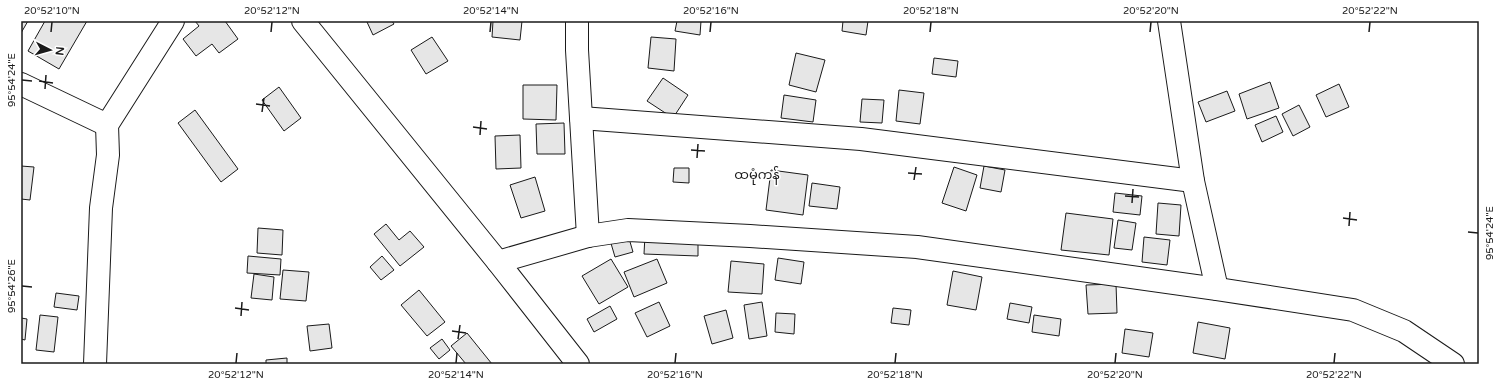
<svg xmlns="http://www.w3.org/2000/svg" width="1500" height="385" font-family="'Varela Round','Noto Sans Myanmar',sans-serif">
<style>
.building{fill:#e6e6e6;stroke:#1a1a1a}
.lines{fill:none;stroke-linecap:round;stroke-linejoin:round}
.minor-casing{stroke:#1a1a1a;stroke-width:24}
.highway-casing{stroke:#1a1a1a;stroke-width:24}
.minor{stroke:#fff;stroke-width:22}
.highway{stroke:#fff;stroke-width:22}
.ticks{fill:none;stroke:#1a1a1a;stroke-width:1.5}
.labels{text-anchor:middle;stroke-width:3;stroke-linejoin:round;paint-order:stroke}
.quarter-label{font-size:13px;fill:#1a1a1a;stroke:#fff}
.neatline{fill:none;stroke:#1a1a1a;stroke-width:1.5}
.ticks-label{font-size:10px;text-anchor:middle;fill:#1a1a1a}
</style>
<rect width="100%" height="100%" fill="#fff"/>
<g class="building">
<polygon points="21,21 28,21 21,33"/>
<polygon points="45,21 87,21 59,69 28,51"/>
<polygon points="195,21 225,21 238,39 219,53 212,44 196,56 183,39 199,26"/>
<polygon points="368,21 392,21 394,24 373,35 367,22"/>
<polygon points="493,21 522,21 520,40 492,37"/>
<polygon points="677,21 701,21 700,35 675,31"/>
<polygon points="843,21 868,21 866,35 842,31"/>
<polygon points="432,37 448,61 426,74 411,50"/>
<polygon points="651,37 676,39 674,71 648,68"/>
<polygon points="796,53 825,60 816,92 789,85"/>
<polygon points="934,58 958,61 956,77 932,74"/>
<polygon points="663,78 688,95 673,118 647,101"/>
<polygon points="1270,82 1279,108 1247,119 1239,94"/>
<polygon points="1339,84 1349,107 1326,117 1316,95"/>
<polygon points="523,85 557,85 556,120 523,119"/>
<polygon points="279,87 301,118 284,131 262,100"/>
<polygon points="899,90 924,93 920,124 896,121"/>
<polygon points="1227,91 1235,111 1206,122 1198,102"/>
<polygon points="784,95 816,100 813,122 781,118"/>
<polygon points="862,99 884,100 882,123 860,122"/>
<polygon points="1299,105 1310,127 1293,136 1282,114"/>
<polygon points="195,110 238,169 221,182 178,123"/>
<polygon points="1276,116 1283,132 1262,142 1255,125"/>
<polygon points="564,123 565,154 537,154 536,124"/>
<polygon points="520,135 521,168 496,169 495,136"/>
<polygon points="21,166 34,167 30,200 21,199"/>
<polygon points="984,166 1005,170 1001,192 980,188"/>
<polygon points="954,167 977,175 966,211 942,203"/>
<polygon points="674,168 689,168 689,183 673,182"/>
<polygon points="771,170 808,175 803,215 766,210"/>
<polygon points="535,177 545,211 521,218 510,185"/>
<polygon points="812,183 840,187 837,209 809,206"/>
<polygon points="1115,193 1142,196 1140,215 1113,212"/>
<polygon points="1158,203 1181,205 1179,236 1156,234"/>
<polygon points="1066,213 1113,219 1109,255 1061,250"/>
<polygon points="1118,220 1136,223 1132,250 1114,248"/>
<polygon points="386,224 399,240 410,231 424,247 400,266 374,234"/>
<polygon points="258,228 283,230 282,255 257,253"/>
<polygon points="628,235 633,252 615,257 610,240"/>
<polygon points="645,235 698,237 698,256 644,254"/>
<polygon points="1144,237 1170,240 1167,265 1142,262"/>
<polygon points="248,256 281,259 280,275 247,273"/>
<polygon points="382,256 394,270 381,280 370,267"/>
<polygon points="778,258 804,262 801,284 775,280"/>
<polygon points="611,259 628,287 599,304 582,276"/>
<polygon points="657,259 667,283 634,297 624,272"/>
<polygon points="731,261 764,264 762,294 728,292"/>
<polygon points="283,270 309,272 306,301 280,299"/>
<polygon points="953,271 982,277 976,310 947,305"/>
<polygon points="254,274 274,277 272,300 251,298"/>
<polygon points="1116,284 1117,313 1088,314 1086,285"/>
<polygon points="419,290 445,322 427,336 401,305"/>
<polygon points="56,293 79,296 77,310 54,307"/>
<polygon points="659,302 670,326 647,337 635,313"/>
<polygon points="762,302 767,336 749,339 744,305"/>
<polygon points="1010,303 1032,307 1029,323 1007,319"/>
<polygon points="610,306 617,319 594,332 587,319"/>
<polygon points="893,308 911,310 909,325 891,323"/>
<polygon points="726,310 733,338 712,344 704,316"/>
<polygon points="776,313 795,314 794,334 775,332"/>
<polygon points="40,315 58,317 54,352 36,350"/>
<polygon points="1034,315 1061,319 1059,336 1032,332"/>
<polygon points="21,318 27,319 25,340 21,339"/>
<polygon points="1198,322 1230,328 1225,359 1193,353"/>
<polygon points="329,324 332,348 310,351 307,326"/>
<polygon points="1125,329 1153,333 1149,357 1122,353"/>
<polygon points="467,333 492,364 466,364 451,346"/>
<polygon points="442,339 450,350 439,359 430,348"/>
<polygon points="287,358 287,364 266,364 266,360"/>
</g>
<g class="lines">
<g class="minor-casing">
<g id="minor">
<polyline points="577,21 577,50 588,236"/>
<polyline points="1169,21 1193,181 1217,289"/>
<polyline points="21,84 107,125"/>
<polyline points="581,118 861,139 1193,181"/>
<polyline points="498,262 588,236 628,230 750,236 917,247 1217,289 1353,310 1404,331 1453,364"/>
<polyline points="95,364 101,208 108,155 107,125 173,21"/>
</g>
</g>
<g class="highway-casing">
<polyline id="highway" points="303,21 498,262 578,364"/>
</g>
<use href="#minor" class="minor"/>
<use href="#highway" class="highway"/>
</g>
<path class="ticks" d="M51 32 52 22M271 32 272 22M490 32 491 22M710 32 711 22M930 32 931 22M1150 32 1151 22M1369 32 1370 22M22 80 32 81M39 81 53 83M45 89 46 75M256 104 270 106M262 112 264 98M473 127 487 129M480 135 481 121M691 150 705 151M697 158 698 144M908 173 922 174M914 180 916 167M1125 196 1139 197M1132 203 1133 189M1343 218 1357 220M1349 226 1350 212M1468 232 1478 233M22 286 32 287M235 308 249 310M241 316 242 302M452 331 466 333M458 339 460 325M236 363 237 353M456 363 457 353M675 363 676 353M895 363 896 353M1115 363 1116 353M1334 363 1335 353"/>
<g class="labels">
<g class="quarter-label">
<text x="757" y="179">ထမုံကန်</text>
</g>
</g>
<rect width="1500" height="385" fill="none" stroke="#ffffff" stroke-width="44"/>
<g transform="translate(50 50) rotate(96)" stroke="#ffffff" stroke-width="3" paint-order="stroke">
<path d="M0-3L7 15L0 10L-7 15Z" fill="#1a1a1a"/>
<text y="-6" font-size="11" font-weight="bold" text-anchor="middle" fill="#1a1a1a">N</text>
</g>
<rect x="22" y="22" width="1456" height="341" class="neatline"/>
<g class="ticks-label">
<text x="52" y="14">20°52'10"N</text>
<text x="272" y="14">20°52'12"N</text>
<text x="491" y="14">20°52'14"N</text>
<text x="711" y="14">20°52'16"N</text>
<text x="931" y="14">20°52'18"N</text>
<text x="1151" y="14">20°52'20"N</text>
<text x="1370" y="14">20°52'22"N</text>
<text transform="translate(11 80) rotate(-90)" y="4">95°54'24"E</text>
<text transform="translate(1489 233) rotate(-90)" y="4">95°54'24"E</text>
<text transform="translate(11 286) rotate(-90)" y="4">95°54'26"E</text>
<text x="236" y="378">20°52'12"N</text>
<text x="456" y="378">20°52'14"N</text>
<text x="675" y="378">20°52'16"N</text>
<text x="895" y="378">20°52'18"N</text>
<text x="1115" y="378">20°52'20"N</text>
<text x="1334" y="378">20°52'22"N</text>
</g>
</svg>
